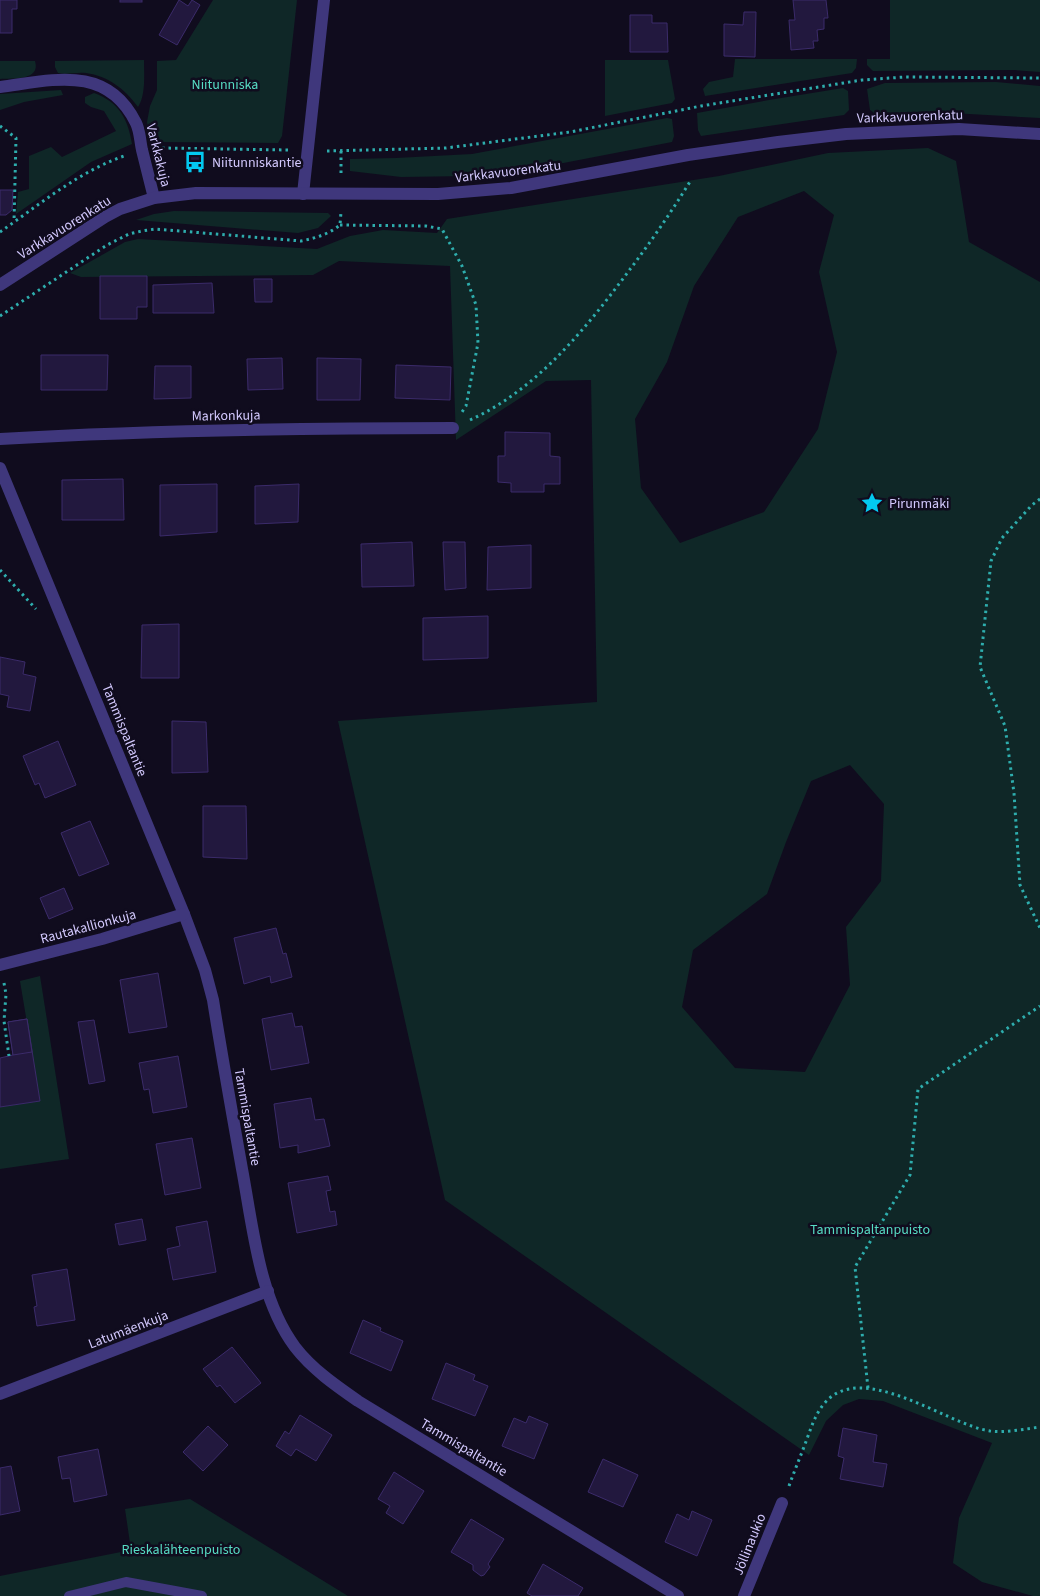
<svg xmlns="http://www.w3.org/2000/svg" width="1040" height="1596" font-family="'Source Sans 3',sans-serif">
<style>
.green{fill:#0f2727;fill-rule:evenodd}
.building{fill:#22183e;stroke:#3b2b6a}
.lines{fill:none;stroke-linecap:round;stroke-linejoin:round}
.path{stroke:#2eadad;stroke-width:3;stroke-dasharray:2.5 4;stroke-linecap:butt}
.service{stroke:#3f377c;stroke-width:10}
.minor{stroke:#3f377c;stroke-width:12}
.tertiary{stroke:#3f377c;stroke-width:12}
.labels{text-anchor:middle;stroke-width:5;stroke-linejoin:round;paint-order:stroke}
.park-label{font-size:14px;fill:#57dcc4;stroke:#100c1e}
.street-label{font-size:14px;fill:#d3c9fe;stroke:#100c1e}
.poi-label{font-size:14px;fill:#d3c9fe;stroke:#100c1e;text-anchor:start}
</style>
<rect width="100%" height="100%" fill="#100c1e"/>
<g class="green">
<polygon points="213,0 297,0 282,136 278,143 153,142 150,138 147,122 150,106 157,90 157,61 176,60"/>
<polygon points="890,0 1040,0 1040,72 1014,70 873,71 867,65 867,59 890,59"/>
<polygon points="735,59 857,59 856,68 852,73 705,96 703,89 709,82 733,77"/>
<path d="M144 60C144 75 146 95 138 107 125 89 108 76 86 73 77 72 67 75 58 73L55 67V61Z"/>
<polygon points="605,60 668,60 675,99 672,103 605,116"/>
<path d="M0 61H35C41 81 13 78 0 79Z"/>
<polygon points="996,82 1040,86 1040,118 934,112 874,113 870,110 867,89 885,83"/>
<polygon points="843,88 848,91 849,110 844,115 701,136 698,130 697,113 769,100"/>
<polygon points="61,90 63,95 24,102 0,110 0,94"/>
<path d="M94 93C119 102 128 119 132 144L91 162 16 214 18 192 29 189V156L51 147 62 157 116 131 104 111 91 107 85 103V97Z"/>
<polygon points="667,118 672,119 674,136 672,142 522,171 469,176 401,177 350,171 350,159 396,158 472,154"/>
<path d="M928 148 956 161 969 242 1040 282V1596H1033L982 1582 953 1563 959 1518 992 1443 883 1401 859 1399 843 1405 826 1421 809 1455 445 1200 338 721 597 702 591 380 546 381 456 440 450 266 339 261 313 275 81 277 70 273 125 242 138 239 317 249 350 236 383 230 437 233 447 219 719 176 828 153ZM804 191 834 215 819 272 837 352 818 429 764 512 680 543 641 488 635 419 667 362 694 286 738 217ZM850 765 884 804 881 881 846 927 850 985 805 1072 735 1068 682 1007 693 950 767 894 786 842 811 781Z"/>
<polygon points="174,211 328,213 331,216 318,228 298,233 136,220 154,214"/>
<polygon points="40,976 69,1159 0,1169 0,1107 40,1101 20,981"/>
<polygon points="190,1499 348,1596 0,1596 0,1576 131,1550 125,1509"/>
</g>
<g class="building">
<polygon points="0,0 17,0 17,9 12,9 12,33 0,33"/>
<rect x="120" y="0" width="22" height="2"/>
<polygon points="179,0 188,6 192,0 200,5 177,45 159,35"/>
<polygon points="793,0 826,0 828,18 824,18 824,29 817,30 818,41 813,41 814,48 791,50 789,20 795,20"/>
<polygon points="744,12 756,12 755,57 724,56 724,24 743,25"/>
<polygon points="630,15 652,15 652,23 667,23 668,52 630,52"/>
<polygon points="185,156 201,156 201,162 186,162"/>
<polygon points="0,190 13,190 12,210 6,215 0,215"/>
<polygon points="100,276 147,276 147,307 137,307 137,319 100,319"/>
<polygon points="254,279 272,279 272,302 255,302"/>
<polygon points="212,283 214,313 153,313 153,285"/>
<polygon points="41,355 108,355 107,390 41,390"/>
<polygon points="282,358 283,389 248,390 247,359"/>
<polygon points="317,358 361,359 360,400 317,400"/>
<polygon points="396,365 451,367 450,400 395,398"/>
<polygon points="155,366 191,366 191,398 154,399"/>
<polygon points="505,432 550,433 550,456 560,457 560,484 544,484 544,492 511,492 511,483 498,482 498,456 505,456"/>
<polygon points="123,479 124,520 62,520 62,480"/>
<polygon points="217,484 217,532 160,536 160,485"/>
<polygon points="299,484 298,522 255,524 255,486"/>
<polygon points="412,542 414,586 362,587 361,544"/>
<polygon points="443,542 465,542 466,588 445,590"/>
<polygon points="531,545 531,588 487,590 488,547"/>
<polygon points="488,616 488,658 423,660 423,618"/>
<polygon points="179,624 179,678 141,678 142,625"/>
<polygon points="0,657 25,662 23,674 36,677 30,711 7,707 9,696 0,694"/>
<polygon points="172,721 206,722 208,772 172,773"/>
<polygon points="58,741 76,785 45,798 39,783 35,785 23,756"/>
<polygon points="203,806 246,806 247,859 203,857"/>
<polygon points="90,821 109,864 79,876 61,833"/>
<polygon points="64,888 73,909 49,919 40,898"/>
<polygon points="276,928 283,954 286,953 292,977 271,983 270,976 244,984 234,938"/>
<polygon points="158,973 167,1027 129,1033 120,980"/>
<polygon points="292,1013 295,1027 302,1026 309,1063 271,1070 262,1019"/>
<polygon points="27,1019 40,1101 0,1107 0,1058 13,1055 8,1022"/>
<polygon points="27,1019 32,1052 13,1055 8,1022"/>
<polygon points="94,1020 105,1081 89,1084 78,1022"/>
<polygon points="178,1056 187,1107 153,1113 149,1089 144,1090 139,1063"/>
<polygon points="311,1098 315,1120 324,1119 330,1146 298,1153 298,1145 280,1148 274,1104"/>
<polygon points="192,1138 201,1188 165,1195 156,1144"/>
<polygon points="328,1176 331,1190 326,1191 330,1212 335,1211 337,1225 297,1233 288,1183"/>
<polygon points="142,1219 146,1240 119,1245 115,1224"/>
<polygon points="207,1221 216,1272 173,1280 167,1249 180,1246 176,1227"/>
<polygon points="67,1269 75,1320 37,1326 34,1307 37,1306 32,1275"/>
<polygon points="363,1320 381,1328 380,1331 403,1341 391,1371 350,1353"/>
<polygon points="232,1347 261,1383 235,1403 220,1385 217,1387 203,1369"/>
<polygon points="446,1363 475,1375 473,1380 488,1386 475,1416 432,1399"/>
<polygon points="300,1415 332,1435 316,1461 296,1449 291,1456 276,1446 285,1431 289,1434"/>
<polygon points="529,1416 548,1424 534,1459 502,1446 514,1418 526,1423"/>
<polygon points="208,1426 228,1445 203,1471 183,1452"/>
<polygon points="843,1428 877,1435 873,1462 887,1464 883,1487 840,1479 844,1458 838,1456"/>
<polygon points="98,1449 107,1495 74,1502 70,1478 62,1479 58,1457"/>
<polygon points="603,1459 638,1475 623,1507 588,1492"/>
<polygon points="11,1466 20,1511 0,1515 0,1468"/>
<polygon points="394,1472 424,1491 403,1524 386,1513 390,1506 378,1499"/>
<polygon points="692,1511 712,1520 697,1556 665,1542 677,1514 689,1520"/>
<polygon points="471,1519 504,1539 488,1564 490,1567 484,1575 481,1576 473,1570 473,1565 451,1552"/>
<polygon points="543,1564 583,1588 578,1596 532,1596 527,1593"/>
</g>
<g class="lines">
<g class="path">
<polyline points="0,126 16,138 14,222"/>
<polyline points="162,148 288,150"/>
<polyline points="327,151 446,148 570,132 701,106 862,80 905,77 1040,78"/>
<polyline points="341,151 341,176"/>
<polyline points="340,225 426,226 442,229 462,266 476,305 478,343 466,406 462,412"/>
<path d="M0 232C39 205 78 172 124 156"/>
<path d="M0 316 107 245 129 234 142 231 155 229 301 241C316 238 329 234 340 225L341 212"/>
<path d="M470 420C538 389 587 327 631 268 652 240 672 211 691 180"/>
<polyline points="1040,499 1032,505 1002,538 991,561 980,667 1005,726 1014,793 1020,885 1040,928"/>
<polyline points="0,570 36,609"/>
<polyline points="4,983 6,994 4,1021 9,1056"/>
<polyline points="868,1388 855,1267 910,1175 918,1089 1040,1006"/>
<path d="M789 1486C795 1469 802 1453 808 1436 812 1425 816 1414 823 1405 860 1357 947 1425 990 1431 1006 1433 1025 1429 1040 1427"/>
</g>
<polyline class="service" points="69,1596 126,1582 202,1596"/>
<g class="minor">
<path d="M0 87C53 80 107 64 136 123 140 131 140 141 142 150 146 166 150 182 154 198"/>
<polyline points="303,194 324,0"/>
<path d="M0 439C151 430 302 428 453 428"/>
<path d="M0 468 184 914 205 970 213 1000C222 1057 232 1113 242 1169 253 1227 259 1299 295 1347 312 1369 335 1385 358 1401L678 1596"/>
<polyline points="0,965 102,939 184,914"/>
<polyline points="0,1394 268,1291"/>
<polyline points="744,1596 782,1503"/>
</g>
<polyline class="tertiary" points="0,285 105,217 120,209 154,198 196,193 438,194 511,188 688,155 778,142 846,134 959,129 1040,134"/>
</g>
<defs>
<g id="bus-bare" transform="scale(1.725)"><path d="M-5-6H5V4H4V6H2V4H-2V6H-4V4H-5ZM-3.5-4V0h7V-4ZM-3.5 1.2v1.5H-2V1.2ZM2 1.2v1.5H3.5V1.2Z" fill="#03c9f0" stroke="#100c1e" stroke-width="2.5" paint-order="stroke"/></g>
<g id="sight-bare" transform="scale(1.725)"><path d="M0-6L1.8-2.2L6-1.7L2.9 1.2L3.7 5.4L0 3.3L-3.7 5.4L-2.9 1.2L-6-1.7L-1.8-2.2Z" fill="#03c9f0" stroke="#100c1e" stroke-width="2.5" paint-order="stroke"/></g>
</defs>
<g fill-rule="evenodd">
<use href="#bus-bare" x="195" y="162"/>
<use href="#sight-bare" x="872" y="503"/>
</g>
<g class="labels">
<g class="park-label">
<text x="225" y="89">Niitunniska</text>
<text x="870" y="1234">Tammispaltanpuisto</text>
<text x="181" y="1554">Rieskalähteenpuisto</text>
</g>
<g class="street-label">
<text transform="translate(910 116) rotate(-2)" y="5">Varkkavuorenkatu</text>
<text transform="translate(159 155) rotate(76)" y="5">Varkkakuja</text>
<text transform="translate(508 171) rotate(-7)" y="5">Varkkavuorenkatu</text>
<text transform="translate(64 227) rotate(-32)" y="5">Varkkavuorenkatu</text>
<text transform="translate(226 415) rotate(-1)" y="5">Markonkuja</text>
<text transform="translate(125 730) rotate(68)" y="5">Tammispaltantie</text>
<text transform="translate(88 926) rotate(-15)" y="5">Rautakallionkuja</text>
<text transform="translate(248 1117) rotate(80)" y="5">Tammispaltantie</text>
<text transform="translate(128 1329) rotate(-21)" y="5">Latumäenkuja</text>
<text transform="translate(464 1447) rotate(31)" y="5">Tammispaltantie</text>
<text transform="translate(749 1544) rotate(-68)" y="5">Jöllinaukio</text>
</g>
<g class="poi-label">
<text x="212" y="167">Niitunniskantie</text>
<text x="889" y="508">Pirunmäki</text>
</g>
</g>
</svg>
